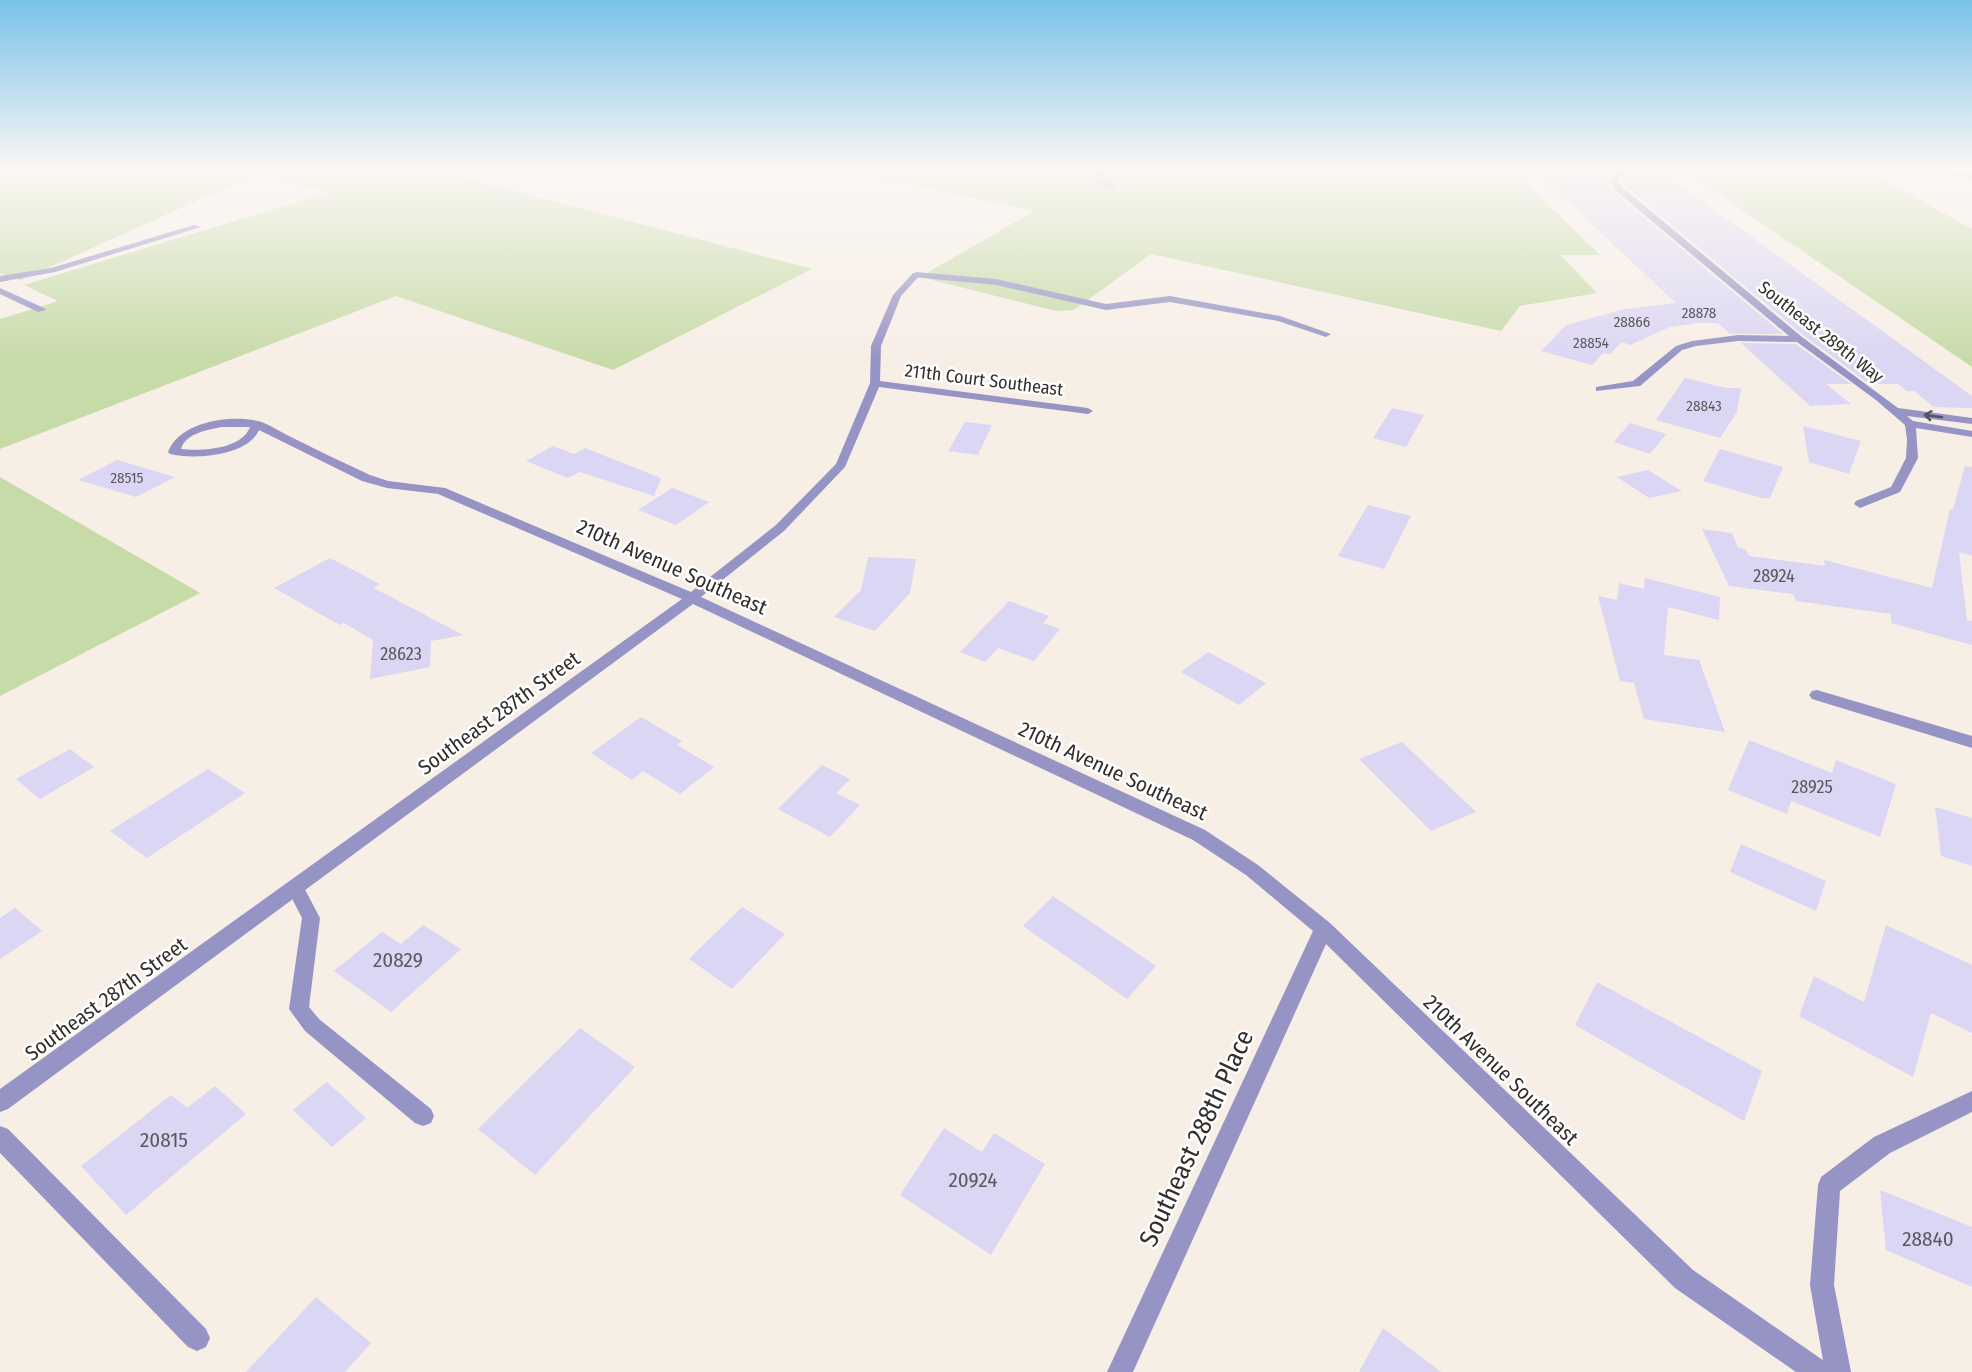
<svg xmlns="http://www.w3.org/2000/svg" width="1972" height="1372" font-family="'Fira Sans Condensed',sans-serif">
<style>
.green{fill:#c7dba9}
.building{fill:#dbd6f3}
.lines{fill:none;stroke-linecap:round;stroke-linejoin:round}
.service{fill:#9694c5;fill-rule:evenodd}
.minor{fill:#9694c5;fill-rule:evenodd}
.oneway{stroke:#555261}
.labels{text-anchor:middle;stroke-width:5;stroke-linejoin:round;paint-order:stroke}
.far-number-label{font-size:15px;fill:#5c585d}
.far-street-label{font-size:18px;fill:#322e2b;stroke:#fff}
.number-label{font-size:18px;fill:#5c585d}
.street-label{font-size:21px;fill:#322e2b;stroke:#fff}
.near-number-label{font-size:21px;fill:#5c585d}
.near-street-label{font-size:26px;fill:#322e2b;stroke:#fff}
</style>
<rect width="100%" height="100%" fill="#f7eee6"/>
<g class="green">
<polygon points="0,169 432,169 812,269 613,370 396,296 0,449 0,319 58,301 24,285 327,193 261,172 21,280 0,273"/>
<polygon points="837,169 1523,169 1518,176 1600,255 1560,255 1597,293 1520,306 1501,331 1151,254 1074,310 1056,311 920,277 1034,211"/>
<polygon points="1699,169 1865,169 1972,229 1972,367 1694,177"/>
<polygon points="0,477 200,593 0,696"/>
</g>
<g class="building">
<polygon points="1532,169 1595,169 1591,176 1611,177 1608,182 1615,193 1783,334 1730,334 1718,323 1698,323 1670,327 1630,345 1622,342 1610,354 1603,353 1592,365 1541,351 1566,325 1625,309 1676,303"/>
<polygon points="1624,177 1669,177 1972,396 1972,408 1934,407 1914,391 1907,391 1898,384 1870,384 1803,335 1624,185 1621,182"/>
<polygon points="1741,343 1796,344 1851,384 1826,384 1851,404 1810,406"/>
<polygon points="1685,378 1726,388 1741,388 1737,412 1720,438 1656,420"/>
<polygon points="1392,408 1424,415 1406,447 1373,438"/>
<polygon points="965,422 992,425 978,455 948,451"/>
<polygon points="1630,423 1666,434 1650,454 1614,442"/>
<polygon points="1803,426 1861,441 1849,474 1809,462"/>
<polygon points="553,446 574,454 585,448 661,478 654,496 580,472 568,478 526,461"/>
<polygon points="1720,449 1783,467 1770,498 1761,498 1703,481"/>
<polygon points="117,460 175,477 136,497 78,480"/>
<polygon points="1965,466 1972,467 1972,556 1959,552 1967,620 1972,621 1972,645 1891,623 1891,614 1796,601 1793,594 1729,586 1702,529 1732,533 1738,548 1745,549 1749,556 1825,566 1824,560 1932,588 1950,509 1953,509"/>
<polygon points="1648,470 1682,491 1649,498 1617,477"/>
<polygon points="672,488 709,502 676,525 638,510"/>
<polygon points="1368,505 1411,516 1384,569 1338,556"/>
<polygon points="868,557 916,559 910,593 875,631 834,617 861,590"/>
<polygon points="330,558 380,584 374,588 463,635 431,641 430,667 370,679 373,640 344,623 340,625 274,588"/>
<polygon points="1645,578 1720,597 1719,620 1668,607 1664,655 1699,660 1725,732 1644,719 1634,683 1620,681 1598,596 1617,600 1619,583 1644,589"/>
<polygon points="1009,601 1049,616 1043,623 1060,629 1034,661 998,648 985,662 960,652"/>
<polygon points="1208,652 1266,683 1239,705 1181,672"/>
<polygon points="641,717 682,741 677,745 714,767 680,794 643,771 632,780 591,753"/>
<polygon points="1749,740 1832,773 1836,760 1896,784 1880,837 1791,801 1787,814 1728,790"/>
<polygon points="1402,742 1476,812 1431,831 1359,759"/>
<polygon points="70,749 94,767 40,799 16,779"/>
<polygon points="822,765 850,779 836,793 860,805 830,837 778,809"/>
<polygon points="208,769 245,793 147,858 110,831"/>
<polygon points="1935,807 1972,818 1972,866 1941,856"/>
<polygon points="1741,844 1826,881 1816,911 1730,872"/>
<polygon points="1053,896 1156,966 1127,999 1023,926"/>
<polygon points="742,907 785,934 732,989 689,959"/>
<polygon points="15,908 42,931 0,959 0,918"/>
<polygon points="423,925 461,949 391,1012 334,971 382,932 401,944"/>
<polygon points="1886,925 1972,965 1972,1033 1931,1013 1913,1077 1799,1016 1814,976 1864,1002"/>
<polygon points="1597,982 1762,1071 1744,1121 1575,1025"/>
<polygon points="580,1028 635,1067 535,1175 478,1129"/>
<polygon points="327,1082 366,1118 332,1147 293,1110"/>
<polygon points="215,1086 246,1114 126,1215 81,1166 171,1095 187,1108"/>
<polygon points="944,1128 982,1152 994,1133 1045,1164 991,1255 900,1195"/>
<polygon points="1880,1190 1972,1227 1972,1287 1886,1250"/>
<polygon points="316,1297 371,1343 345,1372 246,1372"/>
<polygon points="1383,1328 1441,1372 1359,1372"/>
</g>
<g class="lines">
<g class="service">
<polygon points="194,225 201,227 55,272 0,282 0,276 51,268"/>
<polygon points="916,272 996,279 1106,304 1170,296 1280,316 1331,334 1326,337 1278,321 1170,302 1106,310 996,285 913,277 912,275"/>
<polygon points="295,880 301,882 320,918 309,1007 319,1019 431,1109 434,1116 431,1123 423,1126 415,1123 305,1031 289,1009 302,918 286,887 289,882"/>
<polygon points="1972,1091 1972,1112 1890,1153 1840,1191 1834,1285 1851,1372 1825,1372 1810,1285 1818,1185 1821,1177 1874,1137"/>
<polygon points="0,1126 8,1129 206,1329 210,1338 206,1347 197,1351 188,1347 0,1153"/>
</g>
<g class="minor">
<polygon points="1103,169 1111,169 1101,177 1105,181 1114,184 1114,188 1099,185 1093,177"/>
<polygon points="1619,169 1626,169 1618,182 1622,187 1802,337 1898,408 1972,418 1972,424 1907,416 1913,421 1972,431 1972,437 1916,428 1918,458 1900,492 1860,508 1854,504 1856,501 1891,487 1906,458 1907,439 1905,425 1876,400 1797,342 1738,341 1696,346 1682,350 1640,386 1596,391 1596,387 1633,381 1676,346 1692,341 1738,335 1789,336 1616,191 1610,182"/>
<polygon points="1919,169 1972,174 1972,178 1923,171"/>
<path d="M913 273 920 275 901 296 881 346 880 381 1088 408 1093 411 1088 414 879 387 845 467 784 531 701 597 1205 830 1258 865 1330 923 1693 1270 1827 1363 1831 1372H1796L1675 1288 1326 944 1133 1372H1107L1313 931 1246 875 1193 840 693 604 8 1109 0 1112V1089L682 599 438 494 387 488 362 481 259 430C248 456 194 460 170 454L168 452C179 422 229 414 258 421 269 424 280 432 291 437 317 450 344 463 370 475L388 481 445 488 691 592 776 525 836 464 870 383 871 346 893 295ZM222 427H250C241 450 201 451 181 449 186 433 207 430 222 427Z"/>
<polygon points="0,288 44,308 46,310 38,312 0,294"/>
<polygon points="1817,690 1972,736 1972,748 1812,699 1809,695 1812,691"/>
</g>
</g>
<defs><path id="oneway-shaft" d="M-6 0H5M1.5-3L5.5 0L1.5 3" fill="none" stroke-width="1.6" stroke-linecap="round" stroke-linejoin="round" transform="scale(1.5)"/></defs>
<use class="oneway" href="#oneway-shaft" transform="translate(1933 416) rotate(-172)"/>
<linearGradient id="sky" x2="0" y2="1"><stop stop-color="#79c2ea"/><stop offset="0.47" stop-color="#fbf7f4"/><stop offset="1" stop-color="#fbf7f4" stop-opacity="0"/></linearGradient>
<rect width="1972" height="361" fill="url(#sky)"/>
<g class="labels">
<g class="far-number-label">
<text x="1699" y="318">28878</text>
<text x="1632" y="327">28866</text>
<text x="1591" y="348">28854</text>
<text x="1704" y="411">28843</text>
<text x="127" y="483">28515</text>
</g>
<g class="far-street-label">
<text transform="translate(1821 332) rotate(38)" y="6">Southeast 289th Way</text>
<text transform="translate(984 380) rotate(7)" y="6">211th Court Southeast</text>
</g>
<g class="number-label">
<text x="1774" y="582">28924</text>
<text x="401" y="660">28623</text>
<text x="1812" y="793">28925</text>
</g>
<g class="street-label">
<text transform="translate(672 567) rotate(24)" y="7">210th Avenue Southeast</text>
<text transform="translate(499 713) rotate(-36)" y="7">Southeast 287th Street</text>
<text transform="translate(1113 771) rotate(25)" y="7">210th Avenue Southeast</text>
<text transform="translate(106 999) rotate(-36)" y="7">Southeast 287th Street</text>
<text transform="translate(1501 1070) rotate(44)" y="7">210th Avenue Southeast</text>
</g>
<g class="near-number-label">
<text x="398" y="967">20829</text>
<text x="164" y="1147">20815</text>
<text x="973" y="1187">20924</text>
<text x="1928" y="1246">28840</text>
</g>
<g class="near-street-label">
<text transform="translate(1196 1138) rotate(-65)" y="9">Southeast 288th Place</text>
</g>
</g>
</svg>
